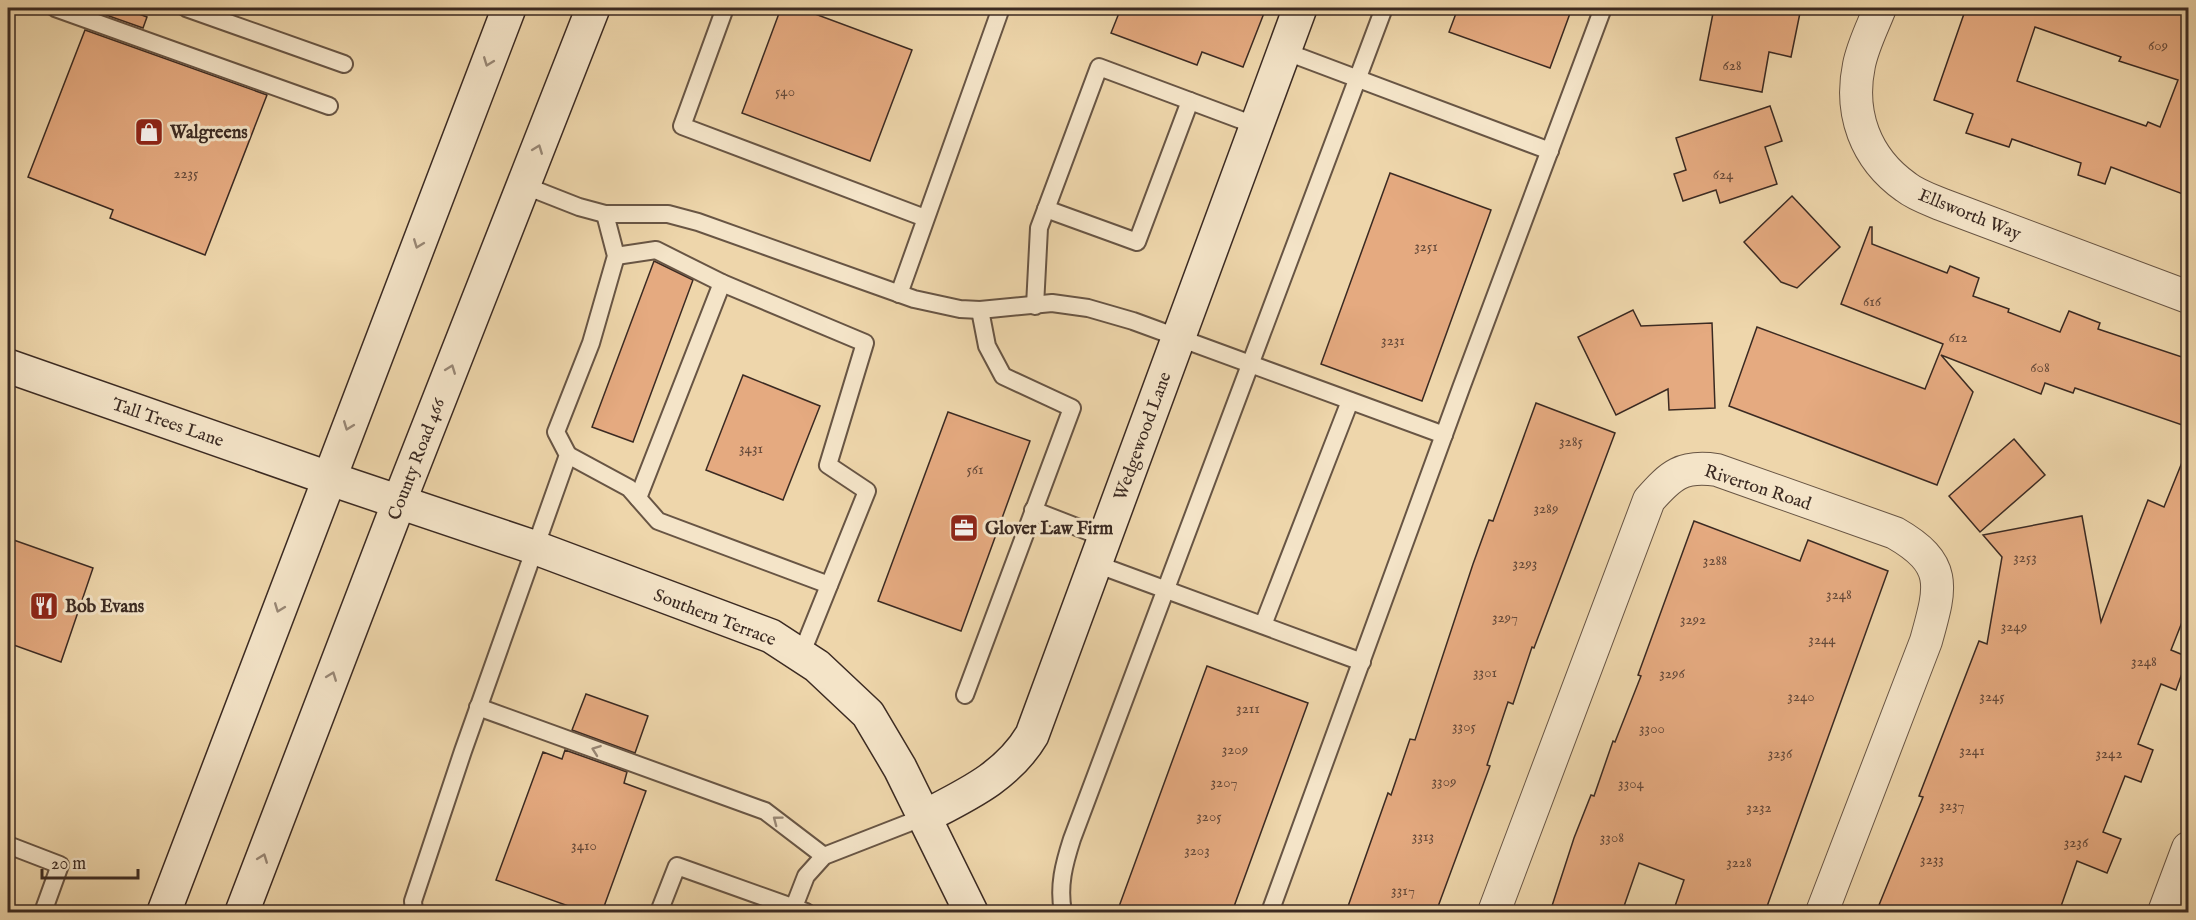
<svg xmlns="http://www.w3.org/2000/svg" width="2196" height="920" font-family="'IM FELL English',serif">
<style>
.building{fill:#e5aa80;stroke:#3b2a22;stroke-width:1.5;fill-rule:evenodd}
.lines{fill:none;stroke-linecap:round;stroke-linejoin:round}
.lane-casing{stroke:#685544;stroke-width:20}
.street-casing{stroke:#685544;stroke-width:34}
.secondary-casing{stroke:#3b2a22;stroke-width:36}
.lane{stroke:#f4e4c8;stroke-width:16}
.street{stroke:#f4e4c8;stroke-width:32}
.secondary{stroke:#f4e4c8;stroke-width:33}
.oneway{stroke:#988775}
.labels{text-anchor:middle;stroke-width:6;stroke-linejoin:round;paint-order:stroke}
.number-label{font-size:15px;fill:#664a3a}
.poi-label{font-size:18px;font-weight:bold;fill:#3b2a22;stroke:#f4e4c8;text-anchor:start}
.street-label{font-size:18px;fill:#3b2a22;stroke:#f4e4c8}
</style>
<rect width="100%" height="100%" fill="#eed6ab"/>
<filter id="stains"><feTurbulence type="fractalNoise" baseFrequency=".00333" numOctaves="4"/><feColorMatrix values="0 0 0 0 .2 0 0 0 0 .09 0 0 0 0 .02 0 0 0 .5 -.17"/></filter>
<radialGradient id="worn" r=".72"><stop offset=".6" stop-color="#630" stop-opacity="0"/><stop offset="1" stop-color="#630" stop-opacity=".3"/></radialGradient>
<g class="building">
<polygon points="93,8 123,8 147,17 143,28 92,10"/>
<polygon points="781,8 799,8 912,50 870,161 742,113"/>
<polygon points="1121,8 1266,8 1243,67 1202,52 1197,65 1111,33"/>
<polygon points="1458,8 1572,8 1550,68 1449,32"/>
<polygon points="1714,8 1801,8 1791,57 1769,52 1762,92 1700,80"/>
<path d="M1966 8H2188V196L2111 167 2105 184 2078 175 2081 163 2012 139 2009 147 1966 133 1973 114 1934 100ZM2035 27 2121 57 2119 61 2178 80 2160 127 2148 122 2146 126 2017 81Z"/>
<polygon points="85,30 267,95 205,255 110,218 113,210 28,177"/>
<polygon points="1770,106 1782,141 1765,147 1777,184 1720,203 1716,190 1683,201 1674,174 1686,170 1676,138"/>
<polygon points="1390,173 1491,210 1422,401 1321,364"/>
<polygon points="1792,196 1840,247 1797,288 1781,282 1744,242"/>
<polygon points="1870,227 1872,227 1872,244 1947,273 1950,266 1979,278 1973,296 2009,309 2008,312 2060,332 2069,311 2100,323 2098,329 2188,359 2188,427 2075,388 2073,393 2045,383 2041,394 1941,355 1973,392 1937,485 1729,406 1757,327 1925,389 1943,344 1841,304"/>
<polygon points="654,261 693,280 633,442 592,427"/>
<polygon points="1633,310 1641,326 1712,323 1715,408 1669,410 1668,389 1616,415 1578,337"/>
<polygon points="743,375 820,406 783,500 706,470"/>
<polygon points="1536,403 1615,433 1534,648 1532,647 1513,704 1508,702 1487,765 1490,766 1436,912 1346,912 1388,793 1391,795 1410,739 1415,740 1473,564 1489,520 1493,521"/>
<polygon points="948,412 1030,441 961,631 878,601"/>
<polygon points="2014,439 2045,475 1980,532 1949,496"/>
<polygon points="2187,450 2188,607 2171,650 2188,657 2176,690 2161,684 2138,744 2153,750 2141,782 2125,776 2103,832 2121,839 2107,873 2077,861 2059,912 1898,912 1879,905 1923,797 1919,796 1979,641 1987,644 2002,557 1983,535 2082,516 2101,622 2148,500 2164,507"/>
<polygon points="1694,521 1800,561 1808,540 1888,571 1765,912 1673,912 1684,880 1639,863 1622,912 1550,912 1574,838 1591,795 1594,796 1613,741 1615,742 1641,676 1638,675"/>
<polygon points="8,538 93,568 61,662 8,643"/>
<polygon points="1207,666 1308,703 1232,912 1117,912"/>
<polygon points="586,694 648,716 635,753 572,730"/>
<polygon points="565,750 627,772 624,783 646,791 602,912 585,912 496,880 543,752 562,759"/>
</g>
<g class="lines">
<g class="lane-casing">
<g id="lane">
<polyline points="55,8 329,106"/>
<polyline points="186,8 344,64"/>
<polyline points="725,8 682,126 925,218"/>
<polyline points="1284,51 1550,151"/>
<polyline points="523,185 579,207 605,214 668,214 698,222 914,299 960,309 980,310 1052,303 1088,308 1133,321 1444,435"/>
<polyline points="1046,209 1137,242 1190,101"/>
<polyline points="616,256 656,250 722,283 865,343 828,465 867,491 801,655"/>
<polyline points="899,294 1001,8"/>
<polyline points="1035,306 1039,228 1099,67 1257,126"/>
<polyline points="568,455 629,488 658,521 829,585"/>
<polyline points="638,498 722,283"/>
<polyline points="1033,510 1105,538"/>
<polyline points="1096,564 1362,662"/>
<polyline points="1263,625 1350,401"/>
<polyline points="965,695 1072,408 1003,376 987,346 980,310"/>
<polyline points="478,707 765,811 824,856"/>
<polyline points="8,845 60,865 43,912"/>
<polyline points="414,912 413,901 463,751 568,455 556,432 591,343 616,256 605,214"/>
<polyline points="659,912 677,866 806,912"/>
<polyline points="792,912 806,876 824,856 924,817"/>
<path d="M1063 912C1058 886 1064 864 1072 839L1384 8"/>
<polyline points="1270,912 1461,388 1603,8"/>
</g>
</g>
<g class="street-casing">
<g id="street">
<path d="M1880 8C1873 26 1863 45 1859 65 1849 113 1865 158 1906 187 1916 195 1931 200 1943 205L2188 297"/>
<path d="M1494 912 1649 500C1671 475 1682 465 1717 470L1895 533C1949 564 1941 587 1926 641L1822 912"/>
<polyline points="2164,912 2188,848"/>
</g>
</g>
<g class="secondary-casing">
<g id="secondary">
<polyline points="8,366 328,478 536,548 771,636 817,666 868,714 900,768 971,912"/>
<path d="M924 817C966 795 1007 777 1032 735L1300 8"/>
<polyline points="164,912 509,8"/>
<polyline points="242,912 399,502 593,8"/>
</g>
</g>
<use href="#lane" class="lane"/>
<use href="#street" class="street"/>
<use href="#secondary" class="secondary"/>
</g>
<defs><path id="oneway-chevron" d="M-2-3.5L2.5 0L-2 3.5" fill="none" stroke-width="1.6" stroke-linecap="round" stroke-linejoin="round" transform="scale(1.5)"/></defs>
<g class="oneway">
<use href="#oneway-chevron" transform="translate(488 62) rotate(111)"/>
<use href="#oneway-chevron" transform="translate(538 149) rotate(-69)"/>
<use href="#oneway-chevron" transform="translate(418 244) rotate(111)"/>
<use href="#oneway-chevron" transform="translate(451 369) rotate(-69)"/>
<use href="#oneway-chevron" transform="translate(348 426) rotate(111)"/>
<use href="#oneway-chevron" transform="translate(279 608) rotate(111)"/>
<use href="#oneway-chevron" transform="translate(332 676) rotate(-69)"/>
<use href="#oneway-chevron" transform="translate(596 750) rotate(-160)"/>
<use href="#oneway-chevron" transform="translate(777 820) rotate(-143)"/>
<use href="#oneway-chevron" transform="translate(263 858) rotate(-69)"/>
</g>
<defs>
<g id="shop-square" transform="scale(1.5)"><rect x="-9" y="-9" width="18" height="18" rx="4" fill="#8f2418" stroke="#f4e4c8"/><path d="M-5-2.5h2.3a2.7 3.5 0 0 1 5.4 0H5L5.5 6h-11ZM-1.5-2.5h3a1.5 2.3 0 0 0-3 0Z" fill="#fff"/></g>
<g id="office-square" transform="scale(1.5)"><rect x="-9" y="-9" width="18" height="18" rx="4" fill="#8f2418" stroke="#f4e4c8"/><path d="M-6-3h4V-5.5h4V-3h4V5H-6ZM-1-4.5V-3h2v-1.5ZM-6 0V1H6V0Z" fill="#fff"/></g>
<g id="restaurant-square" transform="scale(1.5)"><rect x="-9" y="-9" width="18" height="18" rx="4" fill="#8f2418" stroke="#f4e4c8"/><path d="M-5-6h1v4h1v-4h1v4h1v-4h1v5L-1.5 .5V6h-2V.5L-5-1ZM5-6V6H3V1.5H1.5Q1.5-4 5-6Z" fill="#fff"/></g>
</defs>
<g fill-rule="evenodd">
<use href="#shop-square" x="149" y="132"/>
<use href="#office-square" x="964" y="528"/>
<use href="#restaurant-square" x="44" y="606"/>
</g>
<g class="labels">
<g class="number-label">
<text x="2158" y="50">609</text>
<text x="1732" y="70">628</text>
<text x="785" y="96">540</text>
<text x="186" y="178">2235</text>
<text x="1723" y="179">624</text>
<text x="1426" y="251">3251</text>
<text x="1872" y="306">616</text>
<text x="1958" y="342">612</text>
<text x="1393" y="345">3231</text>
<text x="2040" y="372">608</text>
<text x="1571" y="446">3285</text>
<text x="751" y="453">3431</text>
<text x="975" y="474">561</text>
<text x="1546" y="513">3289</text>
<text x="2025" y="562">3253</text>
<text x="1715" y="565">3288</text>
<text x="1525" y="568">3293</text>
<text x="1839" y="599">3248</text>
<text x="1505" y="622">3297</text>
<text x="1693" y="624">3292</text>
<text x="2014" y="631">3249</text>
<text x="1822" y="644">3244</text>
<text x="2144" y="666">3248</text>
<text x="1485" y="677">3301</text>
<text x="1672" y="678">3296</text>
<text x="1801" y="701">3240</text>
<text x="1992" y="701">3245</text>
<text x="1248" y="713">3211</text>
<text x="1464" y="731">3305</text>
<text x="1652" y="733">3300</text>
<text x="1235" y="754">3209</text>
<text x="1972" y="755">3241</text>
<text x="1780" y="758">3236</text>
<text x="2109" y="758">3242</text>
<text x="1444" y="786">3309</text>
<text x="1224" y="787">3207</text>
<text x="1631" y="788">3304</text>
<text x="1952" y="810">3237</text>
<text x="1759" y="812">3232</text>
<text x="1209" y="821">3205</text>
<text x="1423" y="841">3313</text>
<text x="1612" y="842">3308</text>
<text x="2076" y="847">3236</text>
<text x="584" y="850">3410</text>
<text x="1197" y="855">3203</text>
<text x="1932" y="864">3233</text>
<text x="1739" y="867">3228</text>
<text x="1403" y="895">3317</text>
</g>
<g class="poi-label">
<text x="170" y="138">Walgreens</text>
<text x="985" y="534">Glover Law Firm</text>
<text x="65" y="612">Bob Evans</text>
</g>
<g class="street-label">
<text transform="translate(1970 214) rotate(22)" y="6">Ellsworth Way</text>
<text transform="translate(168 422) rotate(19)" y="6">Tall Trees Lane</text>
<text transform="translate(1142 436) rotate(-70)" y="6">Wedgewood Lane</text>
<text transform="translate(416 459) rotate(-69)" y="6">County Road 466</text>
<text transform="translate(1758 487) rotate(18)" y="6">Riverton Road</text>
<text transform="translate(715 617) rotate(21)" y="6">Southern Terrace</text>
</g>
</g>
<rect width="2196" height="920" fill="none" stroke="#eed6ab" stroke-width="30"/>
<rect x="9" y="9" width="2178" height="902" fill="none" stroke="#3b2a22" stroke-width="3"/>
<rect x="15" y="15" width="2166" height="890" fill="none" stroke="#3b2a22" stroke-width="1.5"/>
<path d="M42 869v9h96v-9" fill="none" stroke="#3b2a22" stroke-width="3"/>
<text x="51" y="869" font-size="18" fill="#3b2a22" stroke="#f4e4c8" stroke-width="4.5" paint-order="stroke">20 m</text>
<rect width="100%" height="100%" filter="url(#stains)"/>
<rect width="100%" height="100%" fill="url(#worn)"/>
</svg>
